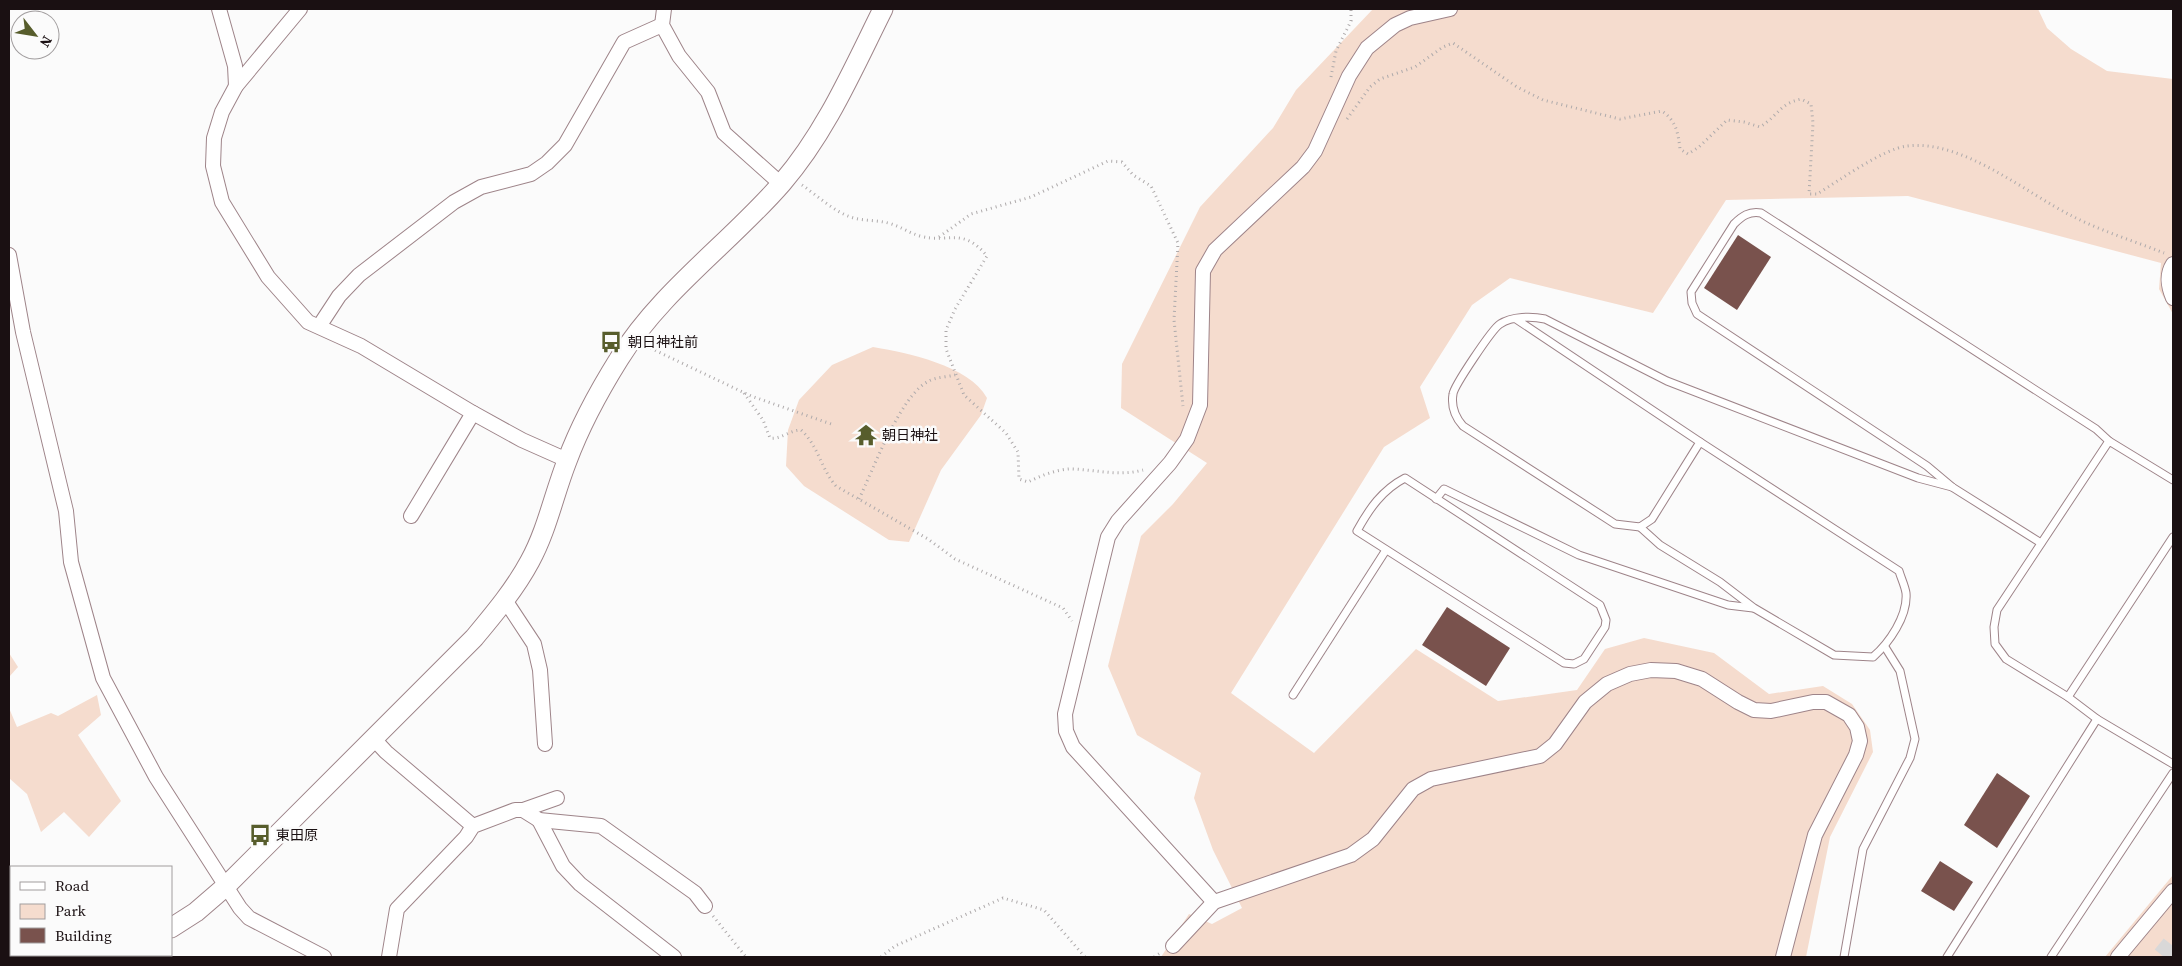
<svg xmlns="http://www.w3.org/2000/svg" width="2182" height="966" font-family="'Source Serif 4','Noto Sans JP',serif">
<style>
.green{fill:#f5dcce}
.building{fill:#79524d}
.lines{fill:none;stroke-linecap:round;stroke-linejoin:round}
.highway-tunnel{stroke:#d9d8d8;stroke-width:24;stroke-dasharray:24 12;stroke-linecap:butt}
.lane-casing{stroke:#9e8489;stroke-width:9}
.street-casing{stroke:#9e8489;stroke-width:16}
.secondary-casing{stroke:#9e8489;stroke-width:21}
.path{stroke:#aeaaab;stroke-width:3;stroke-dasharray:1 4;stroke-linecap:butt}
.lane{stroke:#fff;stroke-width:7}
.street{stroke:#fff;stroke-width:14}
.secondary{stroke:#fff;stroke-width:19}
.labels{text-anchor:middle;stroke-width:5;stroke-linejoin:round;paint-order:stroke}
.poi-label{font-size:14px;fill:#1a1012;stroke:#fbfbfb;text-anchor:start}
</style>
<rect width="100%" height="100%" fill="#fbfbfb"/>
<g class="green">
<polygon points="1373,9 2038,9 2047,28 2071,49 2107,71 2173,79 2173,314 2159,289 2161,263 1908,196 1726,200 1653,313 1510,278 1472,305 1420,387 1430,418 1384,447 1231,693 1314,753 1416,649 1498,701 1577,690 1605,649 1644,638 1714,653 1769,694 1823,686 1852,704 1870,730 1873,752 1830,837 1806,957 1161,957 1189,914 1212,924 1242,908 1213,850 1194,798 1201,773 1137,735 1108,666 1141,536 1173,504 1207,463 1121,408 1122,364 1200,207 1273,128 1296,90"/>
<path d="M873 347C907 353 969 365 987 398L981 415 941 470 909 542 889 540 804 486 786 466 788 430 799 400 832 365Z"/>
<polygon points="9,653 18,667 9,677"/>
<polygon points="97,695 101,715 78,735 121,801 89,837 64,812 41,832 27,794 9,778 9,708 17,727 51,713 58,716"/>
<polygon points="2173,875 2173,957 2105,957"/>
</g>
<g class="building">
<polygon points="1738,235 1771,257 1737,310 1704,288"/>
<polygon points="1447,607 1510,648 1486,686 1422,645"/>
<polygon points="1997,773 2030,796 1997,848 1964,825"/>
<polygon points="1940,861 1973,882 1954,911 1921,891"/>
</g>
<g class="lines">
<polyline class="highway-tunnel" points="2164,957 2173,946"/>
<g class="lane-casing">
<g id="lane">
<path d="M1516 319 1700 442 1652 519 1640 527 1615 524 1463 426C1455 417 1451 406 1453 394 1454 386 1492 329 1500 324 1512 316 1532 316 1545 319L1667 381 1918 478 1952 487"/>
<path d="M1405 478 1600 605 1606 620 1605 627 1584 659 1574 664 1564 663 1357 531C1369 509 1382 490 1405 478Z"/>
<polyline points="2173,480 2109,441 1997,610 1994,627 1995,644 2006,659 2068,697 2097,719 2173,764"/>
<polyline points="1436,499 1444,489 1579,555 1728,605 1753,608"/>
<path d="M1640 527 1660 545 1720 582 1754 608 1834 655 1873 657C1889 643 1908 616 1906 593 1905 586 1901 578 1899 571L1700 442"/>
<path d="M2041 543 1952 487 1927 466 1697 314 1692 303 1691 292 1734 224C1742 216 1749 211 1761 213L2096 429 2109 441"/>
<polyline points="1293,695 1386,550"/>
<polyline points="2068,697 2173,537"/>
<polyline points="1844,957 1863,849 1910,758 1915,739 1900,671 1885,647"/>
<polyline points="1947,957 2097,719"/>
<polyline points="2051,957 2173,773"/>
</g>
</g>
<g class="street-casing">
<g id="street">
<polyline points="219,9 235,66 236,86"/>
<polyline points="300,9 236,86 222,112 214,138 213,166 222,202 268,277 308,322 361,346 473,413 522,440 567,460"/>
<polyline points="664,9 662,25 679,56 708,92 724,133 781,184"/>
<polyline points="9,255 23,332 66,511 71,562 103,678 156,777 240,908 249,918 324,957"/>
<path d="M2173 264C2166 275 2168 286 2173 298"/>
<polyline points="320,325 339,296 359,275 454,202 481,187 531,174 547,163 565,145 624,42 662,25"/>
<polyline points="411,516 473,413"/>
<polyline points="505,600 534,644 540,670 545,744"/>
<polyline points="373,738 386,752 473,826"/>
<polyline points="523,810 557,798"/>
<polyline points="539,820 563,866 580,884 674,957"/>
<polyline points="1214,902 1073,747 1066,731 1065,714 1108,537 1118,521 1170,463 1187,439 1200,405 1203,271 1215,250 1303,167 1315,151 1349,76 1367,48 1395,25 1410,18 1450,9"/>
<polyline points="1173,946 1214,902 1351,855 1373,839 1413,789 1431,779 1540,756 1555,744 1585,702 1607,684 1630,674 1651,670 1676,671 1702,679 1738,702 1754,710 1771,711 1813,702 1826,702 1849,715 1857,727 1860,741 1856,755 1815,835 1783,957"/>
<polyline points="389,957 397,909 466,837 473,826 515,810 523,810 539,820 601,826 695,893 705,906"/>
<polyline points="2118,957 2173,891"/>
</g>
</g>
<g class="secondary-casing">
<g id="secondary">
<path d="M171 928 196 912 225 887 474 638C494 614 515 589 530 561 547 530 554 494 567 461 580 426 599 391 619 359 661 291 730 243 782 183 826 132 853 69 883 9"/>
<polyline points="50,957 63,955"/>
</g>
</g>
<g class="path">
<polyline points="1331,77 1336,51 1351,21 1351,9"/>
<path d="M1347 119 1370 87 1380 79 1415 67 1443 47 1453 43 1517 87 1543 100 1620 119 1662 111C1676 121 1678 132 1680 149L1688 154 1699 147 1727 120 1744 122 1760 127C1779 115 1779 104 1801 99L1811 104 1813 123 1809 194H1817C1840 180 1883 149 1907 146 1962 139 2026 193 2072 216 2101 231 2134 241 2164 253"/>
<path d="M802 185C818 196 835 213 854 218 865 221 877 220 888 223 900 226 909 233 920 236 949 244 962 226 987 256L955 309 946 330V349L964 395 1006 433 1018 452 1019 479 1028 482C1040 476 1055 470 1069 469 1094 469 1118 477 1143 470"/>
<polyline points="939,237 971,214 1031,197 1108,161 1122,162 1133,175 1151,186 1178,243 1174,320 1183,406"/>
<polyline points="646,346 751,396 834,425"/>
<path d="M744 393 763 420 770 438C780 440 790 430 801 430 818 445 821 469 836 486L928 539 955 559 1063 608 1072 621"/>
<path d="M859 499C873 470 901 394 929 381 936 377 947 377 955 375"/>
<polyline points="713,916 746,957"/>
<polyline points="881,957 895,946 1003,898 1044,910 1085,957"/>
<polyline points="1154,957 1162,952"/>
</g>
<use href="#lane" class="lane"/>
<use href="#street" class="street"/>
<use href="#secondary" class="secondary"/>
</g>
<defs>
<g id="bus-bare" transform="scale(1.725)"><path d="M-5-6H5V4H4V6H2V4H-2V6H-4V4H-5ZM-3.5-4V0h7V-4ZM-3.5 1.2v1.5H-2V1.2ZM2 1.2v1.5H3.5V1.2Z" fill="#575d2c" stroke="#fbfbfb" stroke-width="2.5" paint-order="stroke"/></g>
<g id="temple-bare" transform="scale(1.725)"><path d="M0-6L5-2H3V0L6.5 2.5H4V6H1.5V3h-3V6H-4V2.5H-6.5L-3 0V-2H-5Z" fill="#575d2c" stroke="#fbfbfb" stroke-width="2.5" paint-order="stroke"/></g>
</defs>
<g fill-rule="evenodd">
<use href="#bus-bare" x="611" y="342"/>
<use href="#temple-bare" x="866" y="435"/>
<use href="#bus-bare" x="260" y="835"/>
</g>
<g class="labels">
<g class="poi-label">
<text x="628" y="347">朝日神社前</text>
<text x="882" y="440">朝日神社</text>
<text x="276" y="840">東田原</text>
</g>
</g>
<rect width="2182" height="966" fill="none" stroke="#1a1012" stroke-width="20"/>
<rect x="10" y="866" width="162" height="90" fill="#fbfbfb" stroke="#a19d9e"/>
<rect x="20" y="882" width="25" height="8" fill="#ffffff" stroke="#a19d9e"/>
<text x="55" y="891" font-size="15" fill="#1a1012">Road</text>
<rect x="20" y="904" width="25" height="15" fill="#f5dcce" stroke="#a19d9e"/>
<text x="55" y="916" font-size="15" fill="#1a1012">Park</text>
<rect x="20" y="928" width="25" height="15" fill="#79524d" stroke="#a19d9e"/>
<text x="55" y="941" font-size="15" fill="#1a1012">Building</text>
<g transform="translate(35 35) rotate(121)"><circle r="24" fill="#fbfbfb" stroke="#a19d9e"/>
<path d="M0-4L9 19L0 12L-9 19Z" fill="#575d2c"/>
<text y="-8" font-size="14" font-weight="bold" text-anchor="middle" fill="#1a1012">N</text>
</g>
</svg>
